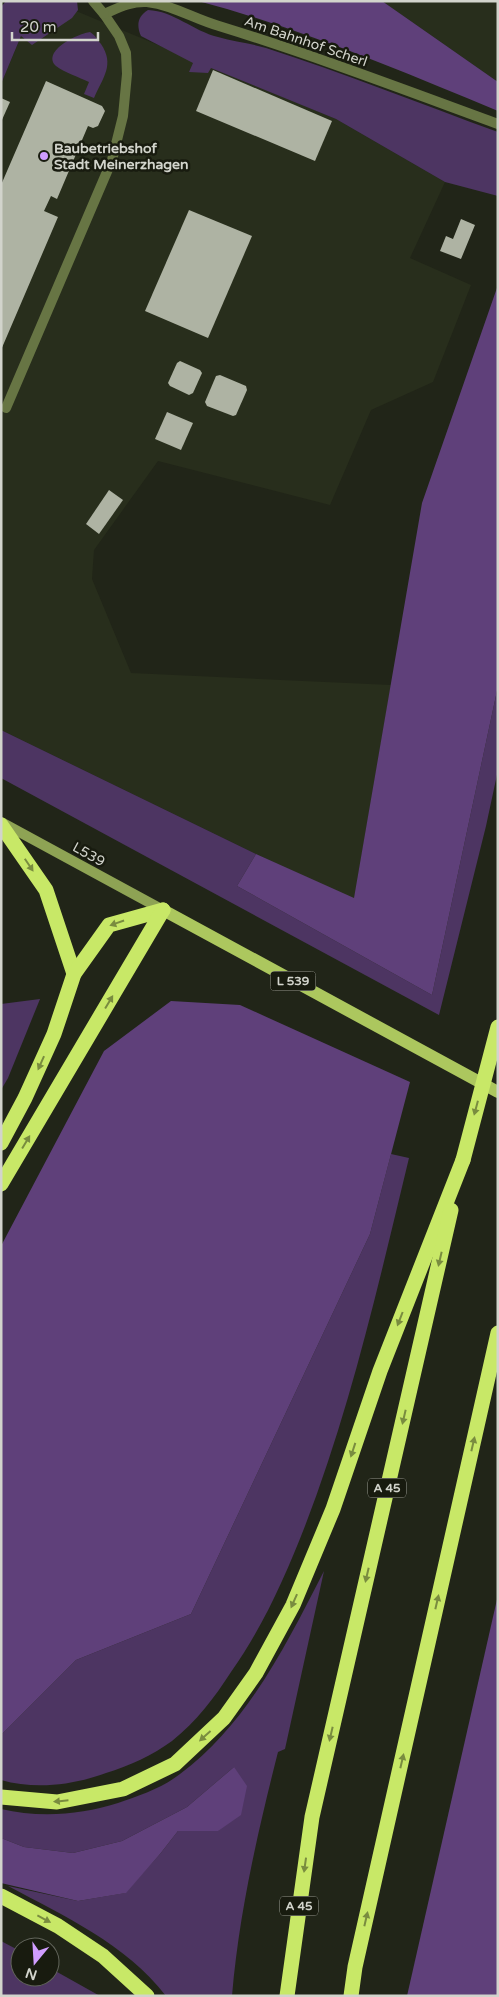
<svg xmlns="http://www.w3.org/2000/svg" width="499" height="1997" font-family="'Varela Round',sans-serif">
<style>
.built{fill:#282e1c}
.green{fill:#4d3562}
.forest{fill:#5f407a}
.building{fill:#aeb3a3}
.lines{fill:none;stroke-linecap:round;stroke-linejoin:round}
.lane{stroke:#677544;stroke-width:10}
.street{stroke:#677544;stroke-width:10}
.secondary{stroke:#8ea354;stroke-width:10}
.primary{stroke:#acc75e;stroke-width:12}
.highway{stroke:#c8e867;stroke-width:15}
.highway-bridge{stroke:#c8e867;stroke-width:15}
.oneway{fill:#798c3f}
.poi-dot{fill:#d09dff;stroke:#181b0f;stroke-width:2}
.labels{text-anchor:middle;stroke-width:5;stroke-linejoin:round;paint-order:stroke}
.shield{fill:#181b0f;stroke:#9a9c93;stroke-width:1}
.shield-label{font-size:12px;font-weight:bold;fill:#d2d4cc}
.street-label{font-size:14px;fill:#d2d4cc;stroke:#181b0f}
.poi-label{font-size:14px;font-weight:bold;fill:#d2d4cc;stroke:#181b0f;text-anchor:start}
</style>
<rect width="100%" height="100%" fill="#212518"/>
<g class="built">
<polygon points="36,1 52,1 336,119 445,182 410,258 471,285 433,382 371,410 330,505 158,461 94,550 92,579 131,673 391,685 354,899 256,854 1,730 1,84"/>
<polygon points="382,1 498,1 498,82"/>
</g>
<g class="green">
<polygon points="6,1 77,1 78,10 72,18 32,45 21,36 1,84 1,7"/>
<path d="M148 10C174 11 193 31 218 37 234 42 250 43 266 48 344 73 421 104 498 132V196L445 182 336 119 211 68 208 73 189 72 193 63 141 36C136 25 138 16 148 10Z"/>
<path d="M90 32C95 35 97 39 101 44 115 65 103 77 94 98L84 94 89 82C79 77 65 73 56 66 41 51 79 33 90 32Z"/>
<polygon points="498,686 498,770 486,826 439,1015 1,778 1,730 256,854 237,886 432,995"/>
<polygon points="40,999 8,1078 1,1090 1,1004"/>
<path d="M391 1154 409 1158C379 1282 351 1407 305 1526 285 1577 263 1627 231 1672 215 1697 196 1722 172 1741 153 1755 129 1766 106 1773 73 1785 36 1790 1 1780V1735L76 1660 191 1614 370 1234Z"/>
<path d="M324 1571 285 1749 278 1752C258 1831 239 1913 232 1996H166C126 1944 64 1916 8 1886L78 1901 125 1893 160 1854 178 1831H218L234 1767 187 1807 122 1841 73 1853 24 1847 1 1838V1809C39 1818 81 1815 118 1803 139 1796 162 1788 180 1774 248 1723 286 1645 324 1571Z"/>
<polygon points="1,1941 20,1951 20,1977 50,1977 50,1968 100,1996 1,1996"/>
</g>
<g class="forest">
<path d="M198 1H382L498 82V111C401 71 300 28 198 1Z"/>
<polygon points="498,285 498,686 432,995 237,886 256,854 354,898 422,503"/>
<polygon points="171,1001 240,1005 410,1082 370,1234 191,1614 76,1660 1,1735 1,1246 104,1051"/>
<polygon points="498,1595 498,1996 407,1996"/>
<polygon points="234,1767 247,1786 241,1815 218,1831 178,1831 160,1854 126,1893 78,1901 1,1883 1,1838 24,1847 73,1853 122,1841 187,1807"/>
</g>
<g class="building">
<polygon points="213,70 332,121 315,161 196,111"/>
<polygon points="46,81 102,106 105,111 98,126 93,128 88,126 57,199 51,196 44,211 58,217 1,350 1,185"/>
<polygon points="1,98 10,102 1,122"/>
<polygon points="189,210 252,236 208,338 145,311"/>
<polygon points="461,219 475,225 461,259 440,251 446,236 453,239"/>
<polygon points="180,361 200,370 202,373 193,393 189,395 170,386 168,383 177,363"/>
<polygon points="220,375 246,386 247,390 236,415 233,416 207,406 205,402 216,376"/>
<polygon points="167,412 193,423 181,450 155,439"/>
<polygon points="109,490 123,500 99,534 86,524"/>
</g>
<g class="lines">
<path class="lane" d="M6 408 112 160 123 116 127 74 126 53 119 36 104 14C118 8 131 1 147 2 173 5 194 19 219 26 313 55 405 90 498 124"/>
<polyline class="street" points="93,1 104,14"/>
<polyline class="secondary" points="1,822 163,910"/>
<polyline class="primary" points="163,910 498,1092"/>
<g class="highway">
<polyline points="1,825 46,890 74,974"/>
<polyline points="1,1143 25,1098 54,1034 74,974 109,925 163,910"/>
<polyline points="1,1184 163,910"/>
<polyline points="1,1797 57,1802 123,1789 175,1764 224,1718 256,1673 293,1605 333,1509 380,1371 463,1160"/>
<polyline points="1,1896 58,1926 103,1956 147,1996"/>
<polyline points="287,1996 312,1817 451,1210"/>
<polyline points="351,1996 355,1967 498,1333"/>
</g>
<polyline class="highway-bridge" points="463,1160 498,1027"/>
</g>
<defs><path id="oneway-solid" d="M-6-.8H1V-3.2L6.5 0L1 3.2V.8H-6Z" transform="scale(1.25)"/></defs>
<g class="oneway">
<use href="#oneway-solid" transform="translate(29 865) rotate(56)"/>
<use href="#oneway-solid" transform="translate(117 923) rotate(161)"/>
<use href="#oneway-solid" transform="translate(109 1002) rotate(-59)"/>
<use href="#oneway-solid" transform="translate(41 1063) rotate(114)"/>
<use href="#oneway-solid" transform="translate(476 1108) rotate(105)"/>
<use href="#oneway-solid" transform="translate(26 1142) rotate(-59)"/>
<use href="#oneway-solid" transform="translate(440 1259) rotate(103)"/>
<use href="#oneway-solid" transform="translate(400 1319) rotate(111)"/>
<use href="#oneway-solid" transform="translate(404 1417) rotate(103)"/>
<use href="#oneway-solid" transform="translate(473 1444) rotate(-77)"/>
<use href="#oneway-solid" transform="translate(353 1450) rotate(108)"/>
<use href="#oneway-solid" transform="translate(367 1575) rotate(103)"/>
<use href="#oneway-solid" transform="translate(294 1601) rotate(114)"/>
<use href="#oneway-solid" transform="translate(437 1602) rotate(-77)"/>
<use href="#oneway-solid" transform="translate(331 1734) rotate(103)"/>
<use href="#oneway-solid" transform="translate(205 1736) rotate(138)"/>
<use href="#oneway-solid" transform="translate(402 1761) rotate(-77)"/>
<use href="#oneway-solid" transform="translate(61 1801) rotate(174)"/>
<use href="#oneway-solid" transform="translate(305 1865) rotate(98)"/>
<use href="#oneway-solid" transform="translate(44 1919) rotate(28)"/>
<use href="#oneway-solid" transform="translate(366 1919) rotate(-77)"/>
</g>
<circle class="poi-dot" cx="44" cy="156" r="5"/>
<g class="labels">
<g class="shield">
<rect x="270.5" y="971.5" width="45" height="19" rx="4"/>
<rect x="368" y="1478.5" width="38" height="19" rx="4"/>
<rect x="280" y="1896.5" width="38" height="19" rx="4"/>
</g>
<g class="shield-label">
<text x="293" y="985">L 539</text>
<text x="387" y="1492">A 45</text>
<text x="299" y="1910">A 45</text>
</g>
<g class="street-label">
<text transform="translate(306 41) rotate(19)" y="5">Am Bahnhof Scherl</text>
<text transform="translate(89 854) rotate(29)" y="5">L539</text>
</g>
<g class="poi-label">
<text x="54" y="153">Baubetriebshof<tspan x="54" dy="16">Stadt Meinerzhagen</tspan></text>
</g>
</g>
<rect width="499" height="1997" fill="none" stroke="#d2d4cc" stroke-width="5"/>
<g transform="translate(35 1962) rotate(198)"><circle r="24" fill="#181b0f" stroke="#62655b"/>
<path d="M0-4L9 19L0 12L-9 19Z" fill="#d09dff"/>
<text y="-8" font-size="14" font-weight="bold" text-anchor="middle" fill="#d2d4cc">N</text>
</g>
<path d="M12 32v8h86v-8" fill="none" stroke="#d2d4cc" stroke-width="2.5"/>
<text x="20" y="32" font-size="15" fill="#d2d4cc" stroke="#181b0f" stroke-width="4" paint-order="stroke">20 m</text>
</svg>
